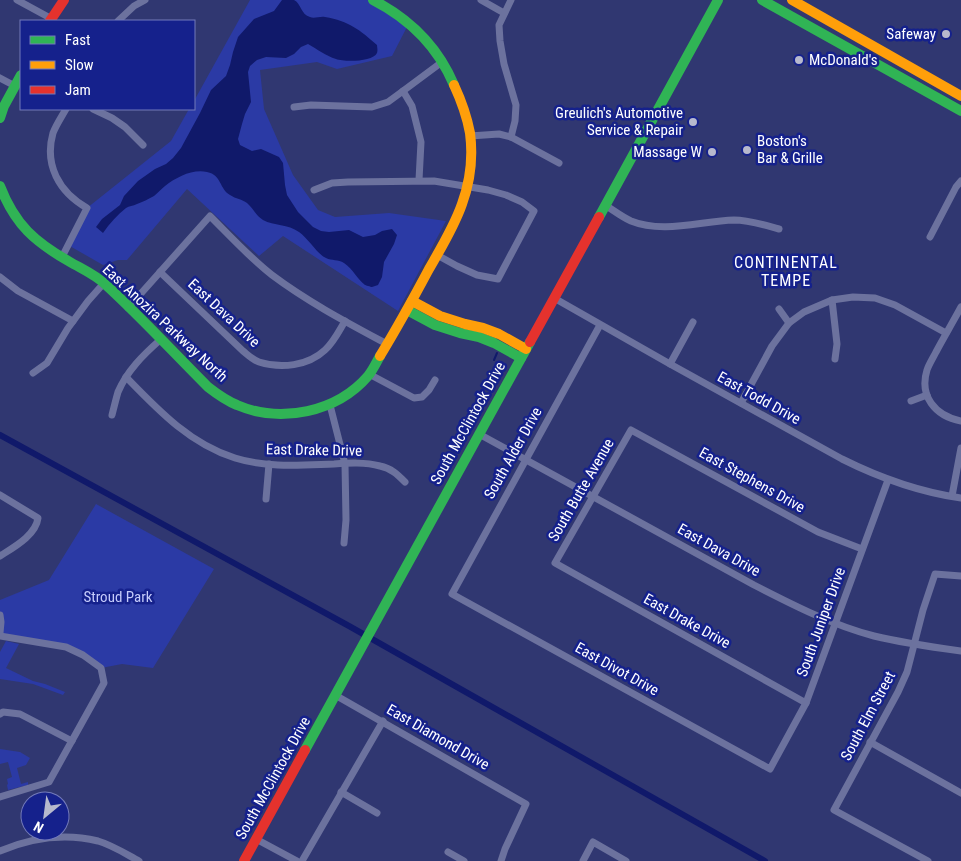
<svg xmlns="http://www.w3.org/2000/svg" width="961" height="861" font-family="'Roboto Condensed',sans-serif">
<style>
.green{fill:#2b3aa5}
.water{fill:#10196a}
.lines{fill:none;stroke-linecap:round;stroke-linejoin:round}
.stream{stroke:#10196a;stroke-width:2}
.canal{stroke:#10196a;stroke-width:6}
.street{stroke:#6c729e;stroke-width:7}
.fast{stroke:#30b455;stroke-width:10}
.slow{stroke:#ff9f0a;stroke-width:10}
.jam{stroke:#e5322d;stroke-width:10}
.poi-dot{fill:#b7b9cd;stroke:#15218c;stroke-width:2}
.labels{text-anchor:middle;stroke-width:5;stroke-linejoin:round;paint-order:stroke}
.poi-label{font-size:15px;fill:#fff;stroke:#15218c;text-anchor:end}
.street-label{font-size:15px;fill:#fff;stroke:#15218c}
.park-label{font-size:15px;fill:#c5cbfb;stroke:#15218c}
.neighbourhood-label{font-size:16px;letter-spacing:1px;fill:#fff;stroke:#15218c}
</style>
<rect width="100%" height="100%" fill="#303771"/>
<g class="green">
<polygon points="250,0 373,0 409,23 392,56 337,69 317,62 260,70 264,109 293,175 318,210 335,217 389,213 446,221 398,311 283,236 259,256 187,189 127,260 118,260 103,265 68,245 87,208 171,141 189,109 194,109 194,101"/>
<polygon points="96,504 214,569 153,668 122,664 101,668 66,647 0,636 0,600 49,580"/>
<polygon points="6,641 19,644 6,668 33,681 45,684 65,692 63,695 33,684 0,679 0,652"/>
<polygon points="0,749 20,752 30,758 26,765 17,768 21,784 28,782 28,785 8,790 7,785 8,784 7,779 12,777 8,762 0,764"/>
</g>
<path class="water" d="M282 0C286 0 291 0 294 0 301 3 301 15 310 17 314 19 320 16 325 17 349 21 360 30 377 45 377 47 378 50 377 53 373 62 344 62 336 59 326 56 317 49 308 44L301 47 294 54 286 58 266 57 257 60 250 66 248 72 251 102 245 114 242 124 238 139 240 145 252 151 261 149 279 157 283 163 285 185 287 195 298 212 313 227 321 231 329 232 349 230 363 237 375 235 382 231 392 229 397 235 394 244 384 262 382 277 378 285 372 287C371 287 365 285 365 285 358 280 353 269 344 263 338 259 332 261 326 258 318 255 308 238 299 232 288 224 274 226 263 220 256 216 253 208 247 203 242 199 236 199 230 195 219 189 222 175 207 172 192 169 177 177 165 186 161 189 158 193 154 196 148 199 143 202 137 204 133 206 129 206 126 208 117 215 110 223 103 233L96 227 102 219 120 205 124 196 138 181 155 169 166 164 173 158 181 148 200 113 211 90 226 76 230 65 233 52 238 37 254 19 274 11Z"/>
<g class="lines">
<polyline class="stream" points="494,360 497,353"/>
<polyline class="canal" points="0,435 349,626 765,861"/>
<g class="street">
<polyline points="17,0 52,19"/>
<polyline points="481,0 504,13"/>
<polyline points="511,0 499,25 500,41 504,64 516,105 515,121 511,137"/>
<polyline points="118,21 134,6 145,0"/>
<polyline points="0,78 15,86"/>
<polyline points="403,91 412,106 421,142 419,180"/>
<polyline points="294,107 311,105 372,107 388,102 403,91 442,62"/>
<polyline points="93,109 112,118 125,127 143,145"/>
<polyline points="470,136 499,134 511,137 559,163"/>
<polyline points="314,190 332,183 348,182 434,181 488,190 506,195 522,202 534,211 498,279 477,275 457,266 437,255"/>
<path d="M605 205C613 210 622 217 631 221 663 234 701 221 734 220 749 220 764 225 779 229"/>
<polyline points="930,237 956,187 961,181"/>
<path d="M62 257 87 208C59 192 44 165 53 133 56 125 62 116 66 109"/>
<path d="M160 272 243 351C248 355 253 360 259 362 281 369 308 366 325 350 334 342 339 331 345 321"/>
<polyline points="0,277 18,291 73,321"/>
<path d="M554 298 670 364 842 459C880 478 919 492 961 498"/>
<polyline points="832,300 837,344 835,359"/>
<path d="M961 307C953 322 944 337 936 352 933 358 929 364 927 370 919 396 935 416 961 421"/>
<path d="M128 308 210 216C230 236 249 257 272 275 308 302 348 323 387 344"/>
<polyline points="779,309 789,323"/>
<polyline points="600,325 452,594 770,769 806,703 888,480"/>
<polyline points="670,364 693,322"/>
<polyline points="33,373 47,363 68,328 88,301 104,283"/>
<polyline points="369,374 414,398 422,397 429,390 435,380"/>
<path d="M126 377C158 410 190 444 235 458 267 468 301 465 334 464 349 463 365 462 380 466 391 468 398 475 405 482"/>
<polyline points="911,401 927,395"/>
<polyline points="741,403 772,346 789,323 804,312 832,300 853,297 875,298 895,305 946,333"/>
<polyline points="330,405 345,464 346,520 344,543"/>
<path d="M112 415C114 407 116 399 118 392 127 371 143 355 160 340"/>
<path d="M479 434 754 585C793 605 832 625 874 636 903 643 932 647 961 651"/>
<path d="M0 495 38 518C36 535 14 547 0 556"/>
<polyline points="952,496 961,448"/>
<polyline points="266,499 269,464"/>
<polyline points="0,615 1,622 0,633"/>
<polyline points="0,636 66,647 83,655 101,668 104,683 49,782 0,797"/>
<polyline points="335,695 526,804 505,849 501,861"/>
<polyline points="806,703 555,563 631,430 818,532 862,549"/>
<polyline points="0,714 3,712 20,714 72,741"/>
<polyline points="870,742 961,793"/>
<polyline points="341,792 377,813"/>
<polyline points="256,839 297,861"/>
<path d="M0 851C31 838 65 833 98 841 112 845 126 854 139 861"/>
<polyline points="448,852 464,861"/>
<polyline points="302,861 383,721"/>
<polyline points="583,861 593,842 626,861"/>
<polyline points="928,861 834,810 898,692 907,672 923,610 935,574 961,576"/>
</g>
<g class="fast">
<path d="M373 0C410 19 438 47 454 85"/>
<polyline points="762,0 961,111"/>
<polyline points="0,118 4,106 21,75"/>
<path d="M0 186C15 225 35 242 70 262 82 269 96 275 106 285 141 317 174 353 208 387 217 394 227 401 237 405 281 424 337 412 368 376 373 370 376 363 380 356"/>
<polyline points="599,217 718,0"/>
<polyline points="407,310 435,325 460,333 479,337 494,343 521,358"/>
<polyline points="305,750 530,342"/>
</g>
<g class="slow">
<polyline points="792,0 961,96"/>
<polyline points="412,301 440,316 465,324 483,328 499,334 526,349"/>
<path d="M380 356C397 328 413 299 429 269 441 248 454 227 462 204 470 182 473 156 470 133 467 117 461 100 454 85"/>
</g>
<g class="jam">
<polyline points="50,21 64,0"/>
<polyline points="530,342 599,217"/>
<polyline points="244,861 305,750"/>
</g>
</g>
<g class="poi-dot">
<circle cx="946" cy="34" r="5"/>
<circle cx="799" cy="60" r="5"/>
<circle cx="693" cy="122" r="5"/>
<circle cx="747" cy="150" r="5"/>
<circle cx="712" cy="152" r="5"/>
</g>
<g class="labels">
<g class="poi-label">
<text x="936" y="39">Safeway</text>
<text x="809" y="65" text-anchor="start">McDonald's</text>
<text x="683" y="118">Greulich's Automotive<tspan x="683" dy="17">Service &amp; Repair</tspan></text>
<text x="757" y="146" text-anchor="start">Boston's<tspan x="757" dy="17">Bar &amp; Grille</tspan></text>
<text x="702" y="157">Massage W</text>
</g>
<g class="street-label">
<text transform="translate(224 313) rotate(43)" y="5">East Dava Drive</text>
<text transform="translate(165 323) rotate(43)" y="5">East Anozira Parkway North</text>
<text transform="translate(759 398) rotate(29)" y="5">East Todd Drive</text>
<text transform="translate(468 423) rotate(-61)" y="5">South McClintock Drive</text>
<text transform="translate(314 450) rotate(1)" y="5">East Drake Drive</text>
<text transform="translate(513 453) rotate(-61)" y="5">South Alder Drive</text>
<text transform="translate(752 480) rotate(29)" y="5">East Stephens Drive</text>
<text transform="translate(581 490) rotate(-60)" y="5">South Butte Avenue</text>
<text transform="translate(719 550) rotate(29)" y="5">East Dava Drive</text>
<text transform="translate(687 621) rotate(29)" y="5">East Drake Drive</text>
<text transform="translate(821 622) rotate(-70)" y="5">South Juniper Drive</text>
<text transform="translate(617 669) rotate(29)" y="5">East Divot Drive</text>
<text transform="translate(868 716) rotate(-62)" y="5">South Elm Street</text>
<text transform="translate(438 737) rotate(30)" y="5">East Diamond Drive</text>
<text transform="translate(273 778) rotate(-61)" y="5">South McClintock Drive</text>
</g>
<g class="park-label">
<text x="118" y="602">Stroud Park</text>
</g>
<g class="neighbourhood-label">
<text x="786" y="268">CONTINENTAL<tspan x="786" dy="18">TEMPE</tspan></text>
</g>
</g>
<rect x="20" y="20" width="175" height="90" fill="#15218c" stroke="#737aba"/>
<rect x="30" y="36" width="25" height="8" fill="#30b455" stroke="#737aba"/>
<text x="65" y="45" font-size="15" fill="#ffffff">Fast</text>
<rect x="30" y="61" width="25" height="8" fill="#ff9f0a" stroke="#737aba"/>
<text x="65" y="70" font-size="15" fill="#ffffff">Slow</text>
<rect x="30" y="86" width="25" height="8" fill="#e5322d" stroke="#737aba"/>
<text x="65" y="95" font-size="15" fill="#ffffff">Jam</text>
<g transform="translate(45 816) rotate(209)"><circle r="24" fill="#15218c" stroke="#737aba"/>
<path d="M0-4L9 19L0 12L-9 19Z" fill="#b7b9cd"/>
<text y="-8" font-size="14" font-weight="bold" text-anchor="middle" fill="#ffffff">N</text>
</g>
</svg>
